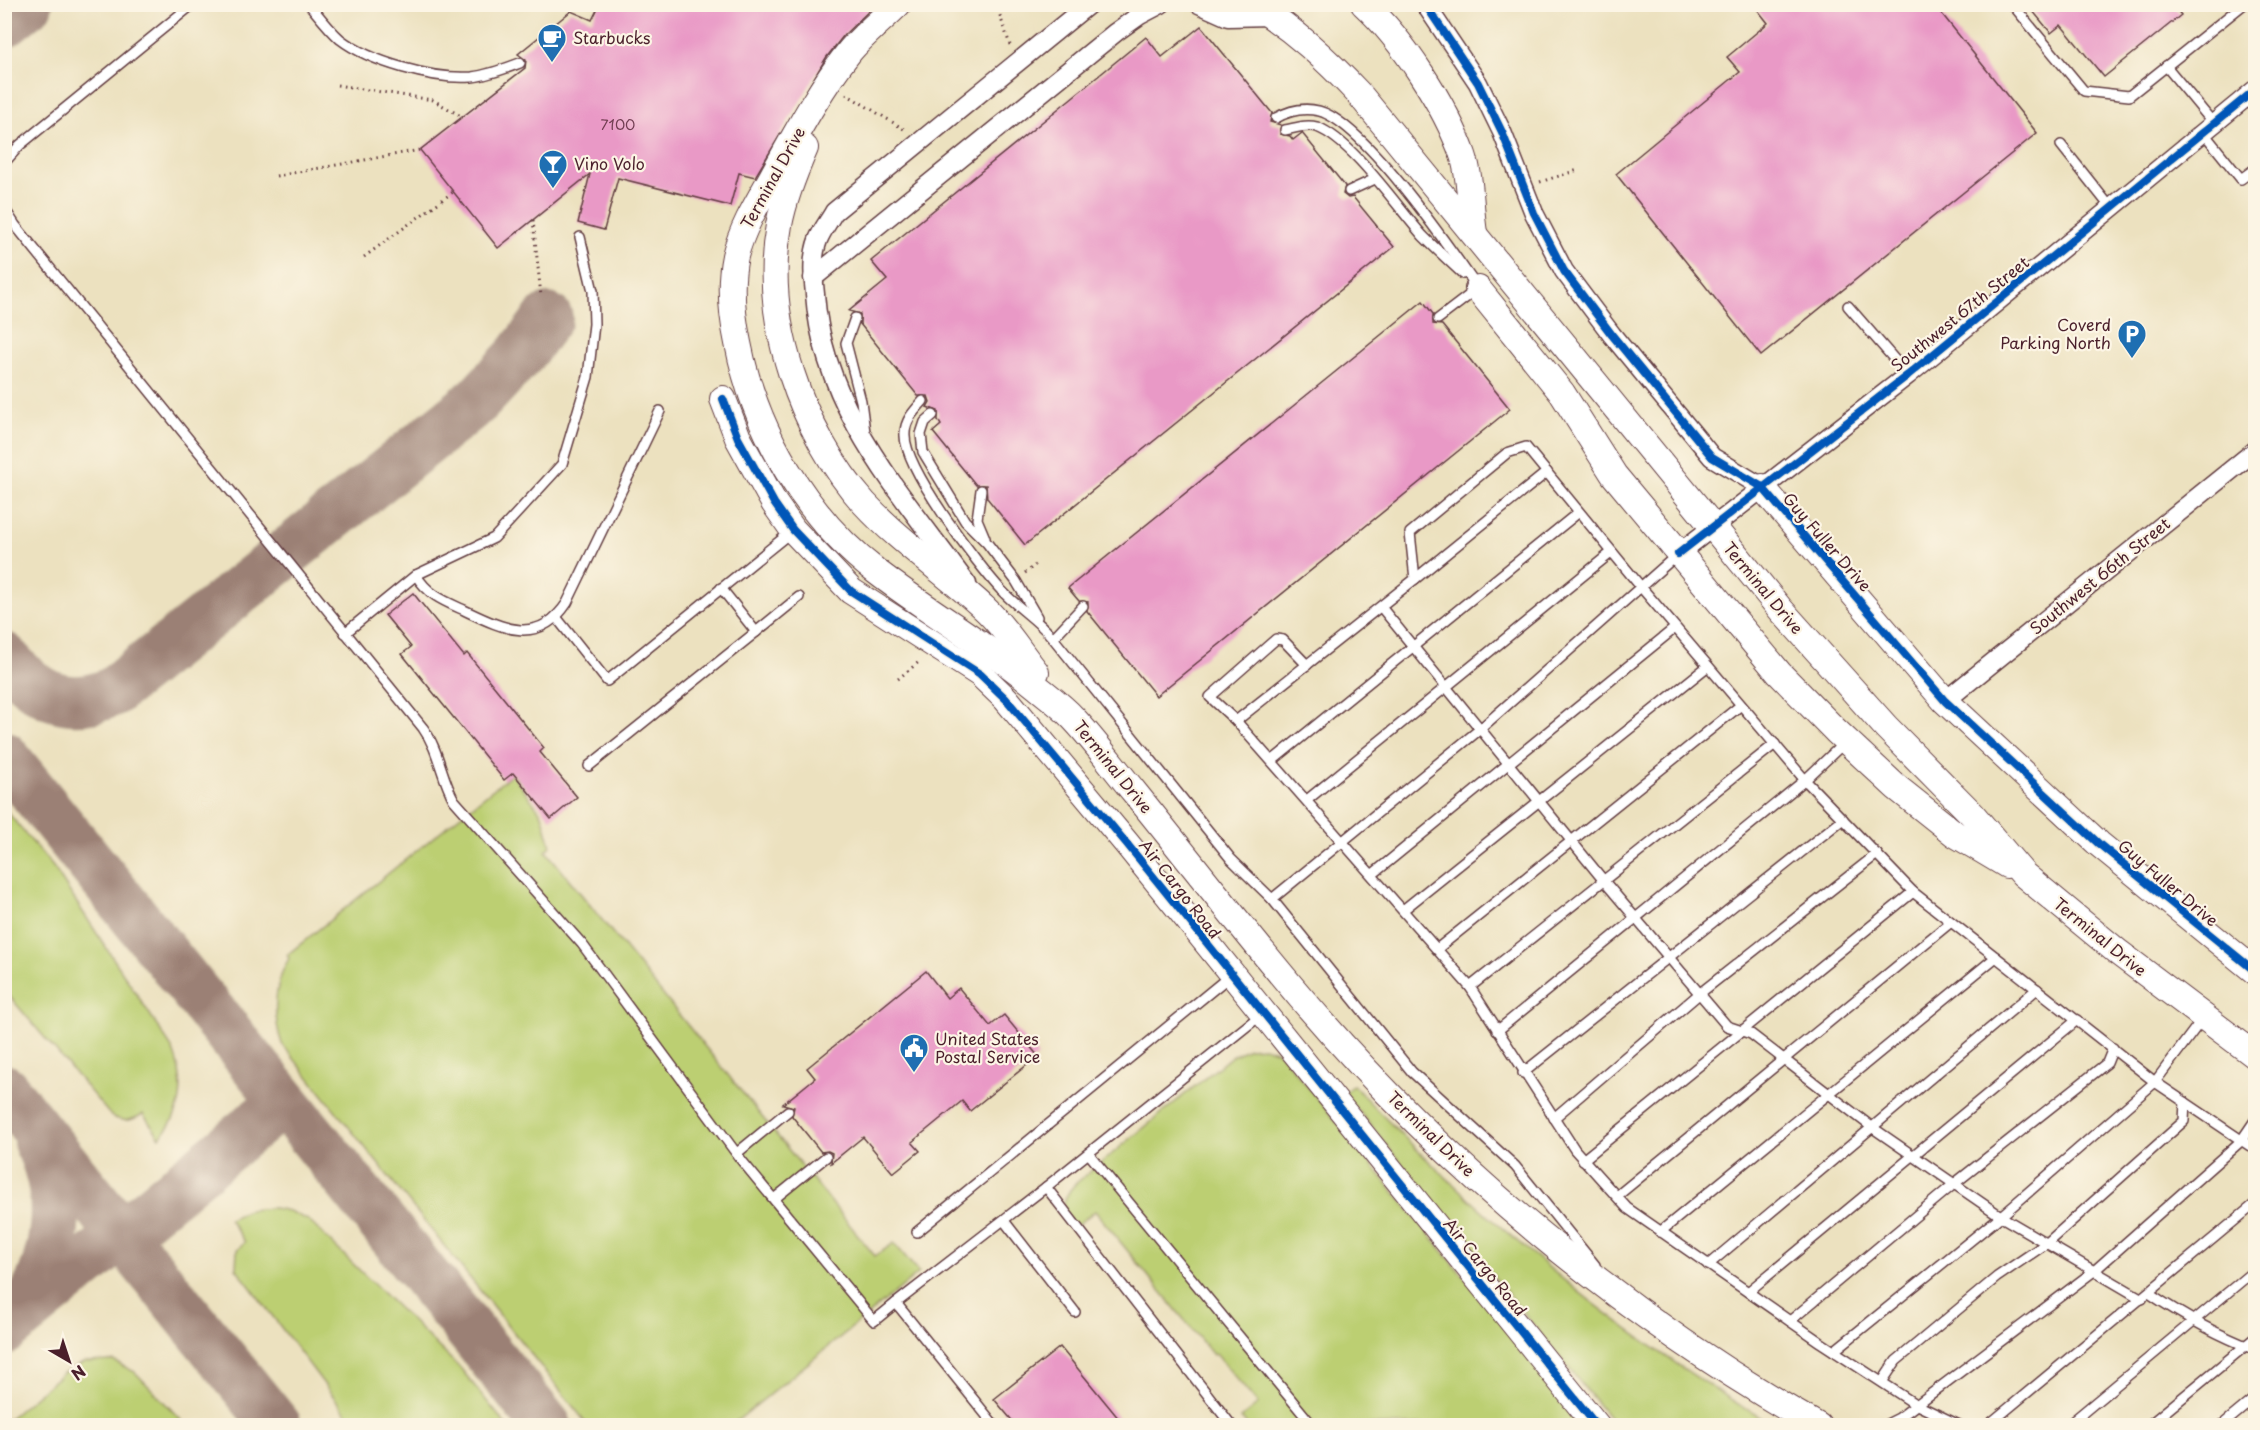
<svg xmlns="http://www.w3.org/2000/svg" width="2260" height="1430" font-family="'Playpen Sans',sans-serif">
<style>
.green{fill:#bccf72;stroke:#83774e;stroke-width:1.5}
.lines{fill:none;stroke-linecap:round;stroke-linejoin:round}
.taxiway{stroke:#9b8075;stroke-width:50}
.building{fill:#e999c6}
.lane-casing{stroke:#623c41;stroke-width:12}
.street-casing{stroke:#623c41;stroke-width:21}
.secondary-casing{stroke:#623c41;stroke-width:28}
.path{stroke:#623c41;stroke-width:3;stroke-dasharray:1.5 4.5;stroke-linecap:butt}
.lane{stroke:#fff;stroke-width:9}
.street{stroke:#fff;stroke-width:18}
.secondary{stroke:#fff;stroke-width:26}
.cycleway-casing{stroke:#fcf5e5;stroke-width:11}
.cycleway{stroke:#0057b8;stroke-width:8}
.labels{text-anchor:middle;stroke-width:4.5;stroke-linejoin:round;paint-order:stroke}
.number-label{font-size:14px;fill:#723e52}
.poi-label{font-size:16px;fill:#4a1f2b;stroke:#fcf5e5;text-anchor:start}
.street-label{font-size:16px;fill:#4a1f2b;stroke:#fcf5e5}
</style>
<rect width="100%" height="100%" fill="#fcf5e5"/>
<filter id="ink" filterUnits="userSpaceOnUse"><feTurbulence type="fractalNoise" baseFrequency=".0167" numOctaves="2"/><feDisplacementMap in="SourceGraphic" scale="12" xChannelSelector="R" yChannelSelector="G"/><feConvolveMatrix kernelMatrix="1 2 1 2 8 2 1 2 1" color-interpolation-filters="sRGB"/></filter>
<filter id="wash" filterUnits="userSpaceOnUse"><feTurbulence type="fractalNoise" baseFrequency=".008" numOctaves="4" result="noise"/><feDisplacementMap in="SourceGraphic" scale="24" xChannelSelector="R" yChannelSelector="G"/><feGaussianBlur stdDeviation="1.35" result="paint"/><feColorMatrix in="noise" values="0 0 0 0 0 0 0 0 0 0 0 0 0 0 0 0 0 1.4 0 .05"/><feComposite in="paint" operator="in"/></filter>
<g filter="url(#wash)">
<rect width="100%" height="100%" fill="#ece1bf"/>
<g class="green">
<path d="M512 774 542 814 551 846 546 851 875 1256 894 1243 919 1273 732 1425H588L282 1044C272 1014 273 986 289 958L287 955Z"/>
<path d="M4 808 54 868 172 1048C185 1079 185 1111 160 1137L143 1114C131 1121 124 1123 111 1116L5 991Z"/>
<path d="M1264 1047 1279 1052 1586 1425H1247L1241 1418 1258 1404 1216 1354 1213 1355 1095 1211 1074 1227H1070C1059 1211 1063 1197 1075 1184L1232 1056 1249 1048Z"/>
<path d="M1353 1085C1478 1216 1616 1333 1773 1425H1615L1344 1093Z"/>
<polygon points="274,1208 289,1211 308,1220 461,1369 506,1425 355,1425 236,1268 237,1250 245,1242 229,1219 248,1210"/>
<polygon points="113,1361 135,1372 186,1425 5,1425 5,1422 63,1373 85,1362"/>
</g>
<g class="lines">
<g class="taxiway">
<polyline points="4,23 28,4"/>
<path d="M4 657C35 694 67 713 114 691L478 400 520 355 548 318"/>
<polyline points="4,756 547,1426"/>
<polyline points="4,1089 277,1426"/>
<path d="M25 1311C57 1260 66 1197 38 1142"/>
<polyline points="4,1331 283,1102"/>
</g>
</g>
<g id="blocks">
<g class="building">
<polygon points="600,4 876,4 844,35 826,58 755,177 739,173 730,206 618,178 604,230 578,223 590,174 498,248 420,150 525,68 526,60 518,54 571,11 592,20"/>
<polygon points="1753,4 1934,4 2037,133 1761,356 1616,174 1740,72 1727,57 1768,23"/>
<polygon points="2027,4 2172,4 2181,15 2104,77 2061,25 2051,33"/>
<polygon points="1201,26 1272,113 1270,122 1281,125 1280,134 1290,136 1293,140 1302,133 1345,186 1343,194 1348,198 1353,197 1394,247 1025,545 987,498 986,485 976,485 933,432 941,425 938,420 938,411 927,407 930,402 928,396 918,396 860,324 860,314 849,311 887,280 871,261 1058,109 1146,37 1162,57"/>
<polygon points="1423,301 1433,314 1433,324 1442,325 1510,409 1156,696 1087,611 1088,602 1079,601 1068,588"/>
<polygon points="413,593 464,656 467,653 544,748 540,752 577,797 551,819 513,773 504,780 402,654 411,647 385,615"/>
<polygon points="926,971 947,998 959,988 990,1026 1004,1015 1038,1056 970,1111 962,1101 912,1142 920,1151 893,1173 863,1137 831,1163 832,1153 828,1151 821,1152 792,1116 794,1107 783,1104 815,1078 807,1068"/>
<polygon points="1060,1347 1124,1425 1016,1425 994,1399"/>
</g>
</g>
</g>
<g filter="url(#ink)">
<use href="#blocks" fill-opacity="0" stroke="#623c41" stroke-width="1.5"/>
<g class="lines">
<g class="lane-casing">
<g id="lane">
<path d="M309 4C319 16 329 29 340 39 370 62 434 80 472 77 489 75 504 69 520 63"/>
<polyline points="2012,4 2084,91 2129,96 2244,4"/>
<polyline points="2166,66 2214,124"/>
<path d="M1276 118C1290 110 1303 107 1319 111 1364 123 1449 247 1477 287"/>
<path d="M1285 130C1296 128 1306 124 1317 127 1353 141 1397 207 1423 236 1436 249 1450 262 1463 274"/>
<polyline points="2203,132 2241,179 2256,168"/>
<polyline points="2061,145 2111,208"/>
<polyline points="4,163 20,145 193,4"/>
<polyline points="1349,191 1375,179"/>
<path d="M4 208 15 225 423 728C439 750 441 777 454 800L582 944 742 1161 874 1321 896 1303"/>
<polyline points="1848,306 1908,375"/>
<polyline points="855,318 846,343 861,401 865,432"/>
<polyline points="1438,319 1476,290"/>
<path d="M923 401C915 410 905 420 905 433 902 466 978 565 1002 591 1018 608 1038 620 1053 638L1231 859 1272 899 1412 1072 1515 1166 1595 1265"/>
<polyline points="933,415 925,422 921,434 923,452 965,521 987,543 1016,581 1037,617"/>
<polyline points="981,490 977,519 985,538"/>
<path d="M416 575C428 595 444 601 464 610 502 628 538 647 567 603L660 411"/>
<polyline points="1415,579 1547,472"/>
<polyline points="1381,607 1604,881 1727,1026 1751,1034 1873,1128 2005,1219 2142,1299"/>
<polyline points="556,617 607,681 791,532"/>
<polyline points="756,632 799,597"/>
<polyline points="345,633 416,575 494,538 562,464 588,377 594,324 593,291 580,237"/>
<polyline points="1053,638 1083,606"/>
<polyline points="1236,721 1210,697 1276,639 1283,640 1307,665"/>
<polyline points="1272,761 1579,512"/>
<polyline points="589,766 756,632 721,588"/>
<polyline points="1307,800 1612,552"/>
<polyline points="1373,874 1675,628"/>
<polyline points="1272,899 1479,730 1678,554"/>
<polyline points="1403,910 1708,666"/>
<polyline points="1437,949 1741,705"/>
<polyline points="1470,987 1775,744"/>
<polyline points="2203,1018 2155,1082 2256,1150"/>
<polyline points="1497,1031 1805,780 1641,587 1526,447 1507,453 1410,533 1415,579 1236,721 1470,987 1575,1150 1627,1208 1820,1342 1915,1404 1961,1426"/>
<polyline points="1523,1073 1843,819"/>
<polyline points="1554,1118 1699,994 1877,854"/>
<polyline points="737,1153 788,1111"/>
<polyline points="1089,1154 1313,1426"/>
<polyline points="1583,1160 1913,892"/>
<polyline points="1046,1187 1262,1014"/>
<polyline points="1617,1196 1951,922"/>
<polyline points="774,1199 826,1157"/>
<polyline points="1005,1222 1075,1312"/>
<polyline points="917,1232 1231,975"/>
<polyline points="1660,1232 1996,957"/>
<polyline points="1708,1265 2037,989"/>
<polyline points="1748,1292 2077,1020"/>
<path d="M2149 1293C2183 1316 2217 1335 2256 1350"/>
<polyline points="1790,1321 1954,1184 2107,1063 2113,1048"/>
<polyline points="1834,1351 2001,1216 2155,1082 1913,892 1805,780 1844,743"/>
<polyline points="1882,1382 1896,1361 1997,1277 2047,1243 2184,1121 2185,1102"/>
<polyline points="995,1426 896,1303 1046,1187 1232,1426"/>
<polyline points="1883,1426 1899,1418 2094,1271 2241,1141 2256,1119"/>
<polyline points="1987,1426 2256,1203"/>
<polyline points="2067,1426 2256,1269"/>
<polyline points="2148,1426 2256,1337"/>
<polyline points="2221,1426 2256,1397"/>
</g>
</g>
<g class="street-casing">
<g id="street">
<polyline points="1199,4 1228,17 1272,16"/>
<polyline points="1425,4 1478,83 1502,132 1534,213 1564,271 1612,335 1712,457 1762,487"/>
<polyline points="813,278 1116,32 1140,15 1161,4"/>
<polyline points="1678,554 1908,375 2256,89"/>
<path d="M967 584C902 494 823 410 815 294 813 278 812 255 818 240 822 230 829 221 834 212L1089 4"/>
<polyline points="1945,701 2256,450"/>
</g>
</g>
<g class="secondary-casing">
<g id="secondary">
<path d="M898 4C882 20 863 35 849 52 819 90 796 134 772 177 758 202 742 228 735 256 729 284 732 315 738 343 755 431 806 518 877 572 929 612 986 644 1036 686 1048 696 1062 706 1073 718 1095 741 1114 768 1135 793 1190 861 1244 931 1301 998 1447 1169 1622 1315 1818 1426"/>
<path d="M1253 4C1294 29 1327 60 1360 95L1781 610 1886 727 1972 814 2023 874 2119 953 2256 1056"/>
<path d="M1364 4C1403 40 1445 105 1463 155 1471 178 1470 208 1474 233"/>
<path d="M805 148C794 173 784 198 779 225 761 319 802 434 864 503 900 542 945 572 984 608 1004 626 1019 651 1036 672"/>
<polyline points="1478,289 1562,393 1614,475 1779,673 1836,731 1896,787 1955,834 2007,865"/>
<polyline points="723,399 738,438 774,503 793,530 851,591 980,674 1006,699 1127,844 1597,1426"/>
<polyline points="1762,487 1945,701 2099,844 2256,972"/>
</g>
</g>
<g class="path">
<polyline points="996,4 1010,45"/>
<polyline points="466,5 466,4"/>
<polyline points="337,85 433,100 461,116"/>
<polyline points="846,94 907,131"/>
<polyline points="276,176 420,150"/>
<polyline points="1540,182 1578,170"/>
<polyline points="533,220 541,296"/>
<polyline points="364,257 453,192"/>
<polyline points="1025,573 1035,565"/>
<polyline points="898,679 920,661"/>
</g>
<use href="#lane" class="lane"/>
<use href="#street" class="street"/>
<use href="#secondary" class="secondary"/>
<g class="cycleway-casing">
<g id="cycleway">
<polyline points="1425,4 1478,83 1502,132 1534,213 1564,271 1612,335 1712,457 1762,487 1945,701 2099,844 2256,972"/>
<polyline points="723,399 738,438 774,503 793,530 851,591 980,674 1006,699 1127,844 1597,1426"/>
<polyline points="1678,554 1908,375 2256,89"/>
</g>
</g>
<use href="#cycleway" class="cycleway"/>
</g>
</g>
<defs>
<g id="cafe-pin" transform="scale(1.5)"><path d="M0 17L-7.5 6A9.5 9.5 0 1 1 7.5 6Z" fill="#1f6fb2" stroke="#fcf5e5"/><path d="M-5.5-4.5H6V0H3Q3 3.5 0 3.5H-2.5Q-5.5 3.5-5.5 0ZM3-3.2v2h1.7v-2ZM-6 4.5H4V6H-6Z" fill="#fff"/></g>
<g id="bar-pin" transform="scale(1.5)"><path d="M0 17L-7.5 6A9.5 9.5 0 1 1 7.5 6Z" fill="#1f6fb2" stroke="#fcf5e5"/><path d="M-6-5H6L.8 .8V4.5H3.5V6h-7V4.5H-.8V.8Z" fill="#fff"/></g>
<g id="parking-pin" transform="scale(1.5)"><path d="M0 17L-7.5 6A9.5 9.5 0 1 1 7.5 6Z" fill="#1f6fb2" stroke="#fcf5e5"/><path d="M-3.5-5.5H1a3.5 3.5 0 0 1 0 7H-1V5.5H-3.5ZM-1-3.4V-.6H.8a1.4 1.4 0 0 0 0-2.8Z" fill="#fff"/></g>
<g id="civic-pin" transform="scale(1.5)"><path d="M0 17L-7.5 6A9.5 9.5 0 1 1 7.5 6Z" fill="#1f6fb2" stroke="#fcf5e5"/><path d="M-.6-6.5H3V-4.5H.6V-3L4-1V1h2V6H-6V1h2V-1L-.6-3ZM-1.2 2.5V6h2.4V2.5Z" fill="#fff"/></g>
</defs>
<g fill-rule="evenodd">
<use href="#cafe-pin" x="552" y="38"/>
<use href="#bar-pin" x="553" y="164"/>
<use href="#parking-pin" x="2132" y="334"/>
<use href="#civic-pin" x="914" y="1048"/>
</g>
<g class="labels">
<g class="number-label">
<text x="618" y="130">7100</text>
</g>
<g class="poi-label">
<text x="573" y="44">Starbucks</text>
<text x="574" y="170">Vino Volo</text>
<text x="2111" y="331" text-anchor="end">Coverd<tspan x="2111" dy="18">Parking North</tspan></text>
<text x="935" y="1045">United States<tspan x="935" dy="18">Postal Service</tspan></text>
</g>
<g class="street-label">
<text transform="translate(773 178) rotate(-61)" y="6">Terminal Drive</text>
<text transform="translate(1960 314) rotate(-39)" y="6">Southwest 67th Street</text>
<text transform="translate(1827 542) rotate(49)" y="6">Guy Fuller Drive</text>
<text transform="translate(2100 576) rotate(-39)" y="6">Southwest 66th Street</text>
<text transform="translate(1763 588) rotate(50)" y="6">Terminal Drive</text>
<text transform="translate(1113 767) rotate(51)" y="6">Terminal Drive</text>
<text transform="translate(2168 883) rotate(40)" y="6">Guy Fuller Drive</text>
<text transform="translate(1180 889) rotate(52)" y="6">Air Cargo Road</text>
<text transform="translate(2100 937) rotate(39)" y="6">Terminal Drive</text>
<text transform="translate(1431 1134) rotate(44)" y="6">Terminal Drive</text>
<text transform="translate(1485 1267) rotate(51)" y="6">Air Cargo Road</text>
</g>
</g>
<rect width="2260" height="1430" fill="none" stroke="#fcf5e5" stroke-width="24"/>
<g transform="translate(69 1361) rotate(141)" stroke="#fcf5e5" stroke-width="4.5" paint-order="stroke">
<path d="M0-4.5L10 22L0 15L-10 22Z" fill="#4a1f2b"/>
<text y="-9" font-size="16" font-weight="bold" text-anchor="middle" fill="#4a1f2b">N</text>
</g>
</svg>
